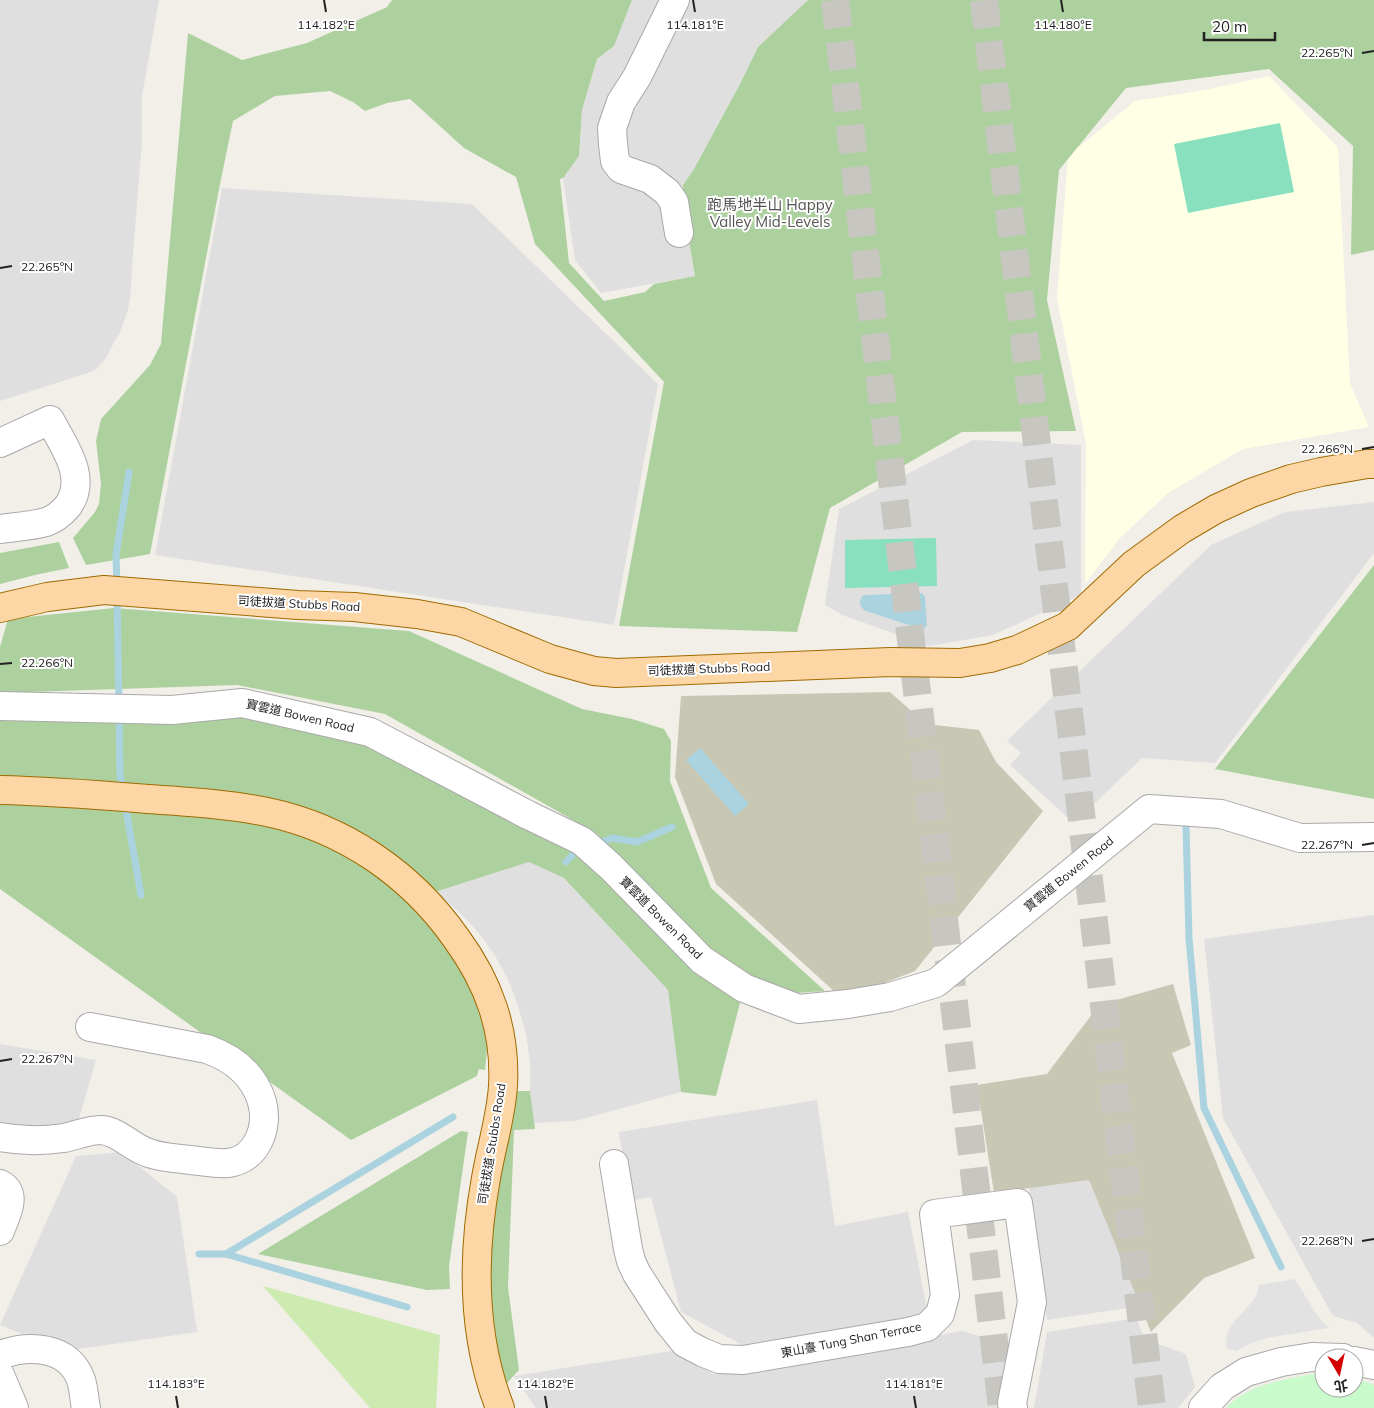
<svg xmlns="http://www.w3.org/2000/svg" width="1374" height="1408" font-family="Mulish,'Noto Sans TC',sans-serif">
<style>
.residential{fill:#e0dfdf}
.education{fill:#ffffe5}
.construction{fill:#c7c7b4}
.grass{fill:#cdebb0}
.forest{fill:#add19e}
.park{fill:#c8facc}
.pitch{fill:#88e0be}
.parking{fill:#e2e2e2}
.water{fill:#aad3df}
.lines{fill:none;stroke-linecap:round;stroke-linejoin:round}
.stream{stroke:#aad3df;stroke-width:7}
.highway-tunnel{stroke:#c8c6c1;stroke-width:28;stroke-dasharray:28 14;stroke-linecap:butt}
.minor-casing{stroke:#a9a9a9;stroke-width:30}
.major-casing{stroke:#a06b00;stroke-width:30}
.minor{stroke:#fff;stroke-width:28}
.major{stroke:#fcd6a4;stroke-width:28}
.ticks{fill:none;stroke:#222;stroke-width:2}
.labels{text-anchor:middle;stroke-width:4;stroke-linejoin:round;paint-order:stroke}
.street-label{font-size:12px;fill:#222;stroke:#fff}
.quarter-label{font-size:15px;fill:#555;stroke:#fff}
.ticks-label{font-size:12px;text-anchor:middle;fill:#222;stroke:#fff;stroke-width:4;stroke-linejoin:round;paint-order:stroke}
</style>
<rect width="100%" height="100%" fill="#f2efe9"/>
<g class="residential">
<polygon points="0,0 159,0 142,96 142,140 132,268 131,290 128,310 121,330 105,359 94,371 0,401"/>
<polygon points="632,0 808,0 758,47 740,84 694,169 683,185 685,217 695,276 601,293 575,260 563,178 579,156 582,110 597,59 614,46"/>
<polygon points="222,188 472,204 658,384 614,625 155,555"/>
<polygon points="973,440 1081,445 1081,595 993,635 929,646 842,615 825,605 839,509"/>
<polygon points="1374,502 1374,553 1215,763 1142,758 1074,823 1010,765 1021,753 1007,741 1211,545 1285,512"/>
<polygon points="529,862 564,878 668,990 681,1092 575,1121 534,1123 530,1091 530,1062 526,1034 518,1006 508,979 494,954 477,931 457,910 435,892"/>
<polygon points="1374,915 1374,1338 1357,1323 1333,1316 1223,1118 1204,939"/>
<polygon points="0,1044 96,1060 76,1129 0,1126"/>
<polygon points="817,1100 835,1226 908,1212 928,1314 746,1347 681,1312 651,1197 629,1201 619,1132"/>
<polygon points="121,1152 177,1197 197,1332 64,1351 0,1325 76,1156"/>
<polygon points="1089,1180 1141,1306 1047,1320 1029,1188"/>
<polygon points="1136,1318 1145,1339 1186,1354 1195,1387 1178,1408 1034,1408 1047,1332"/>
<polygon points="963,1331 1018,1348 1003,1408 536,1408 514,1376 678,1350 712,1374"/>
</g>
<polygon class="education" points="1269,76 1338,148 1350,384 1369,427 1243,449 1168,493 1120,538 1085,584 1086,443 1057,298 1068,156 1135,101 1205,90"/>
<g class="construction">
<polygon points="890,692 926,724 979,730 996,762 1043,811 915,971 871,988 836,993 716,884 675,777 681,696"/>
<polygon points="1173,984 1191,1045 1172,1053 1255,1258 1204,1278 1151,1332 1089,1180 994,1193 977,1085 1047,1074 1099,1005"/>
</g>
<polygon class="grass" points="263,1286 440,1335 436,1408 370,1408"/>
<g class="forest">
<polygon points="392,0 632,0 614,46 597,59 582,110 579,156 563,178 560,179 569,263 604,301 645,292 654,284 695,276 685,217 683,185 694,169 740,84 758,47 808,0 1374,0 1374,250 1351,255 1353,146 1269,69 1126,88 1059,170 1047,300 1076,431 962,432 830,508 797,632 619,626 664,382 535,244 516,177 464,148 410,99 387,103 365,111 353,102 330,91 275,96 233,121 220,184 150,554 86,565 73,538 95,512 99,504 101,484 96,441 101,419 150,365 161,344 188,33 242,60 307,43 387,7"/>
<polygon points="59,542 69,568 35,575 0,584 0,553"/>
<polygon points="1374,565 1374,799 1215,769"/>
<polygon points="114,608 409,631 582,709 632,719 664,729 671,741 670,781 711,888 825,991 797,993 752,980 705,946 596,833 385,714 237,685 0,693 0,647 8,619"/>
<polygon points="241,710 369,738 591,856 741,999 716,1096 681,1092 668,990 564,878 529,862 435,892 322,818 0,783 0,715"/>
<polygon points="0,802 207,813 316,836 387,882 429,917 476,990 488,1039 485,1070 479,1069 477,1076 351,1140 0,889"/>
<polygon points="510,1091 530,1091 535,1129 514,1130 508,1287 519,1370 507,1383 502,1384 493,1347 486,1260"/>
<polygon points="461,1131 468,1132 449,1266 450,1289 427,1290 258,1254"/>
</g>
<path class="park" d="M1313 1374 1324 1375V1388H1354V1379L1367 1382 1374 1385V1408H1226C1248 1384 1283 1380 1313 1374Z"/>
<g class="pitch">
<polygon points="1280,123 1294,192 1188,213 1174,144"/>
<polygon points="936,538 937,586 845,588 845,540"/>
</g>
<polygon class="parking" points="1295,1279 1316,1314 1329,1328 1272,1337 1254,1342 1236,1351 1228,1349 1226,1346 1227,1334 1233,1323 1251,1303 1257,1294 1259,1285"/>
<g class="water">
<path d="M922 593 925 597 927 625 925 628 921 629 866 611C860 608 858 602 862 596L865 595Z"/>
<polygon points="700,748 749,804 735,816 686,760"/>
</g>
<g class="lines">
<g class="stream">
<polyline points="117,586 116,555 129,472"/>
<polyline points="117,597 119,703"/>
<polyline points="119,714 120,775 123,791"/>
<polyline points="125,804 141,895"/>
<polyline points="1188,818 1186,826 1189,938 1204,1108 1281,1267"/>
<polyline points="594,844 613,838 637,842 672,827"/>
<polyline points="566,862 577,850 582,849"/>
<polyline points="199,1254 226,1254 407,1307"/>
<polyline points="226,1254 453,1117"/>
</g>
<g class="highway-tunnel">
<polyline points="835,0 1002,1408"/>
<polyline points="984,0 1152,1408"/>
</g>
<g class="minor-casing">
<g id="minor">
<polyline points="675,0 637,77 621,102 612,128 613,144 615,161 621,169 650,179 667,192 674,202 679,233"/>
<path d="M0 443 50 420C64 447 88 477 68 506 62 513 55 519 46 522 32 526 15 527 0 529"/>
<polyline points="0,706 172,710 242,703 370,732 528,815 582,841 611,867 702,960 744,988 799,1009 848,1004 890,997 936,983 1149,809 1221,814 1300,838 1374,837"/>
<path d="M0 1137C21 1141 43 1141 64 1138 77 1135 89 1130 102 1130 120 1132 132 1148 149 1153 162 1158 176 1158 190 1160 202 1161 216 1164 228 1163 257 1160 269 1127 262 1102 254 1074 232 1058 207 1049L90 1027"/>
<polyline points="614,1164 628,1249 631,1261 637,1274 668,1322 685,1343 702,1352 719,1359 743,1360 908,1332 927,1327 940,1314 945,1295 934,1214 1018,1203 1032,1302 1012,1403 1013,1408"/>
<path d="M0 1184C19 1193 5 1217 0 1231"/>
<path d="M0 1355C29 1344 69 1346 81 1380 84 1389 84 1399 86 1408"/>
<polyline points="1354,1361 1374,1365"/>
<polyline points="0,1375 14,1408"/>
<polyline points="1203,1408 1222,1387 1246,1372 1281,1362 1312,1357 1343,1358"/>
</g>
</g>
<g class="major-casing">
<g id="major">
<polyline points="0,608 47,597 104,590 298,605 354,607 417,614 461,622 550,659 594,671 616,673 890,662 960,663 990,658 1017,650 1068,626 1134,564 1182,529 1216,509 1251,493 1291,479 1321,472 1367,464 1374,464"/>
<path d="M0 790C50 791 99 795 149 799 188 802 228 804 267 812 344 828 411 874 456 938 489 983 506 1030 503 1086 501 1117 491 1148 486 1178 472 1255 471 1334 500 1408"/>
</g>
</g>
<use href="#minor" class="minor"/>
<use href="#major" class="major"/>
</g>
<path class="ticks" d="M324 0 326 12M693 0 695 12M1061 0 1063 12M1362 53 1374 51M0 268 12 266M1362 449 1374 447M0 664 12 663M1362 845 1374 843M0 1061 12 1059M1362 1241 1374 1239M176 1396 178 1408M545 1396 547 1408M914 1396 916 1408"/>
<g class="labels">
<g class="street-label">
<text transform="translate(299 604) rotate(3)" y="4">司徒拔道 Stubbs Road</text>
<text transform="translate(709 669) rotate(-2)" y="4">司徒拔道 Stubbs Road</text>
<text transform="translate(300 716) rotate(13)" y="4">寶雲道 Bowen Road</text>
<text transform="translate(1069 874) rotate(-39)" y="4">寶雲道 Bowen Road</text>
<text transform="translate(661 918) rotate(45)" y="4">寶雲道 Bowen Road</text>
<text transform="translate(492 1144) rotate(-81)" y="4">司徒拔道 Stubbs Road</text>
<text transform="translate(851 1340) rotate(-11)" y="4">東山臺 Tung Shan Terrace</text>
</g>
<g class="quarter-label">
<text x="770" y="210">跑馬地半山 Happy<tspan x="770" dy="17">Valley Mid-Levels</tspan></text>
</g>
</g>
<g class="ticks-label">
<text x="326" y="29">114.182°E</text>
<text x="695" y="29">114.181°E</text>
<text x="1063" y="29">114.180°E</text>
<text x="1327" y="57">22.265°N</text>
<text x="47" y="271">22.265°N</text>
<text x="1327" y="453">22.266°N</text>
<text x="47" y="667">22.266°N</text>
<text x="1327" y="849">22.267°N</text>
<text x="47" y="1063">22.267°N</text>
<text x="1327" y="1245">22.268°N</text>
<text x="176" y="1388">114.183°E</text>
<text x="545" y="1388">114.182°E</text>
<text x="914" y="1388">114.181°E</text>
</g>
<g transform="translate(1339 1373) rotate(171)"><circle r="24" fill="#ffffff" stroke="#a7a7a7"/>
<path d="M0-4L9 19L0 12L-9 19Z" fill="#d40000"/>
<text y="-8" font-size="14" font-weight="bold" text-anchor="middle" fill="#222222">北</text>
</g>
<path d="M1204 32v8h71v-8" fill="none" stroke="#222222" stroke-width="2.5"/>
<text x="1212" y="32" font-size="15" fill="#222222" stroke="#ffffff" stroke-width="4" paint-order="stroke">20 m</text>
</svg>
